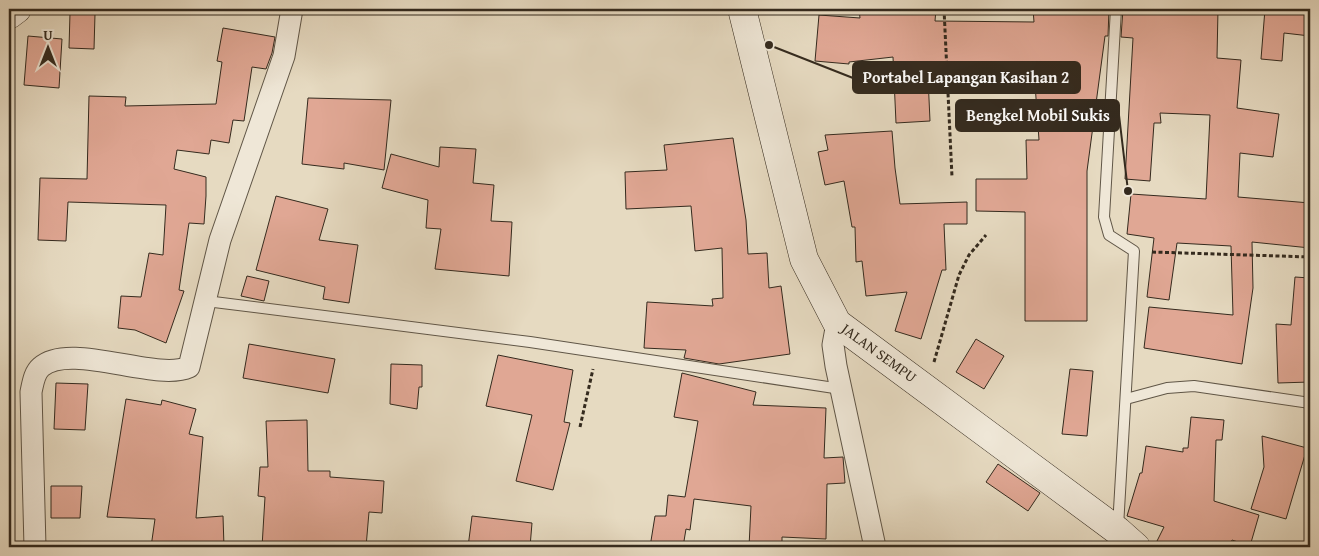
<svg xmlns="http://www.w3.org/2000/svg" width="1319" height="556" font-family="'Gentium Book Plus',serif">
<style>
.building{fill:#e0a794;stroke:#342a1e}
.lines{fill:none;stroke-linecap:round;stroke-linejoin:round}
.service-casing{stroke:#605647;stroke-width:12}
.minor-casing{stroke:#605647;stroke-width:23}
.secondary-casing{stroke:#342a1e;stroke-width:29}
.path{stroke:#342a1e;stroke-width:3;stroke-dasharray:4 2.5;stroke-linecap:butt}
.service{stroke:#efe7d7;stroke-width:10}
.minor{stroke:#efe7d7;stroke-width:21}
.secondary{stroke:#efe7d7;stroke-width:28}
.labels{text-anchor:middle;stroke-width:5;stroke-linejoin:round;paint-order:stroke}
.street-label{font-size:15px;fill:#342a1e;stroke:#efe7d7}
.leader{fill:none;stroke:#342a1e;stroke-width:2}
.callout-dot{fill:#342a1e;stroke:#efe7d7;stroke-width:2}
.callout{fill:#342a1e;stroke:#342a1e;stroke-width:2}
.callout-label{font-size:16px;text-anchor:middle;font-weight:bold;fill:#fff}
</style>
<rect width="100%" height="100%" fill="#e6dac1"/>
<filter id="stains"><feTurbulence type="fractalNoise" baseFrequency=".004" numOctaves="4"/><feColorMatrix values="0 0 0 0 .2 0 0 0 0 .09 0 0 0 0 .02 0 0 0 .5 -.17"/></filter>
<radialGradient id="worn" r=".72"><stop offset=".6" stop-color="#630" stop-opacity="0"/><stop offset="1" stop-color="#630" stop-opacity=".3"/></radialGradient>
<g class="building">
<polygon points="859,9 936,9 935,21 1034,22 1033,9 1109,9 1108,36 1105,36 1087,171 1087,321 1025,321 1025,212 976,211 976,179 1027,179 1026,140 1039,140 1035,84 1003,83 1004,77 928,77 930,121 896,123 893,57 849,62 849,64 815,61 819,15 860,18"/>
<polygon points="1123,9 1218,9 1217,58 1241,60 1237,108 1279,114 1273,157 1240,153 1238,197 1310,203 1310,248 1252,242 1253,288 1242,364 1144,348 1149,307 1233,315 1231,246 1177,243 1169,300 1147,297 1154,238 1127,234 1131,194 1206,199 1210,115 1160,113 1161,123 1154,123 1150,181 1125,179 1133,38 1121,37"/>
<polygon points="1265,9 1310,9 1310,36 1284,33 1282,61 1261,59"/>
<polygon points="70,13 95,14 94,49 69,48"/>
<polygon points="223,28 275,37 272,53 266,69 252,67 244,121 233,120 229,143 211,140 209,154 177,150 174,169 206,177 206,196 204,224 189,223 179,290 184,291 166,343 135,330 118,328 121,296 141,297 149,253 163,255 166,205 68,202 66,241 38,240 40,178 87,179 89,96 126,97 125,106 216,104 222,62 217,61"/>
<polygon points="28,36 62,39 59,88 24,85"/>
<polygon points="308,98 391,100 384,170 344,163 344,169 302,164"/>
<polygon points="892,131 895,168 900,204 967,202 967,224 944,224 946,270 942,270 921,339 895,331 907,292 866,296 862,261 856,262 855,227 852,227 844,181 825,185 818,152 828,150 825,135"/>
<polygon points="733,138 746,220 748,254 767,253 769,288 781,286 790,354 719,364 684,358 686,350 644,348 647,302 713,306 712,299 723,298 722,248 695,251 691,206 626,209 625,172 667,170 664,145"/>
<polygon points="440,147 476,149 473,183 494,185 491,221 512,222 509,276 435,269 441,229 426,228 428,200 382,188 391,154 439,167"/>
<polygon points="276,196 328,209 319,240 358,245 349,303 323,299 325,287 256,270"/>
<polygon points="247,276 269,281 264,301 241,296"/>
<polygon points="1295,277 1310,278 1310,382 1278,383 1276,324 1291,325"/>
<polygon points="976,339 1004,356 984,389 956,372"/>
<polygon points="249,344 335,359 328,393 243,378"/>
<polygon points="498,355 573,370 564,422 570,423 553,490 516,481 532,415 486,406"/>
<polygon points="391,364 422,365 422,387 419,387 417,409 390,404"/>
<polygon points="1070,369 1093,371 1087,436 1062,434"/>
<polygon points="682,373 756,392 753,405 826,408 824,458 843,457 845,483 827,484 826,539 782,537 782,547 749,547 751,506 694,499 690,530 686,529 683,547 650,547 655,516 666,516 668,495 685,497 698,421 674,417"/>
<polygon points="56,383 88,384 85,430 54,429"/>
<polygon points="126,399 161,405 162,400 196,409 189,434 203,437 196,518 223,516 224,547 151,547 155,519 107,517"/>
<polygon points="1191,417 1224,420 1222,440 1216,440 1214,501 1259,515 1250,546 1232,540 1229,547 1154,547 1164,527 1127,516 1140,473 1142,473 1146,446 1183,452 1183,448 1188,448"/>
<polygon points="307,420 308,471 330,471 330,477 384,481 382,513 369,512 366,547 262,547 265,497 258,496 260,467 268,467 266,421"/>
<polygon points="1262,436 1307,448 1286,519 1251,509 1264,467"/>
<polygon points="998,464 1040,493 1028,511 986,482"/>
<polygon points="51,486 82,486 80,518 51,518"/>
<polygon points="472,516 532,523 530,547 468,547"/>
</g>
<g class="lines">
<g class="service-casing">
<g id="service">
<polyline points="1116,9 1104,217 1109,235 1134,251 1118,527"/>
<polyline points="206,301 530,342 841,389"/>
<polyline points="1126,399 1167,388 1194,386 1310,403"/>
</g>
</g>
<g class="minor-casing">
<g id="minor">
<polyline points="837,323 833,345 836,366 875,547"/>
<path d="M35 547 31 392C33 383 34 373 41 367 70 341 156 382 189 367L220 240 284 56 292 9"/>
</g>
</g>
<g class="secondary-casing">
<g id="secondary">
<polyline points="742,9 804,259 837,323 1118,531 1136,547"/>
<polyline points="9,15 17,9"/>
</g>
</g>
<g class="path">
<polyline points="944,9 952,177"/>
<polyline points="1152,252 1310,257"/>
<polyline points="934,362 959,275 969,255 986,235"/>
<polyline points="580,427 593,369"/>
</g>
<use href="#service" class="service"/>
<use href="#minor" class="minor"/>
<use href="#secondary" class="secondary"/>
</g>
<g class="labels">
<g class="street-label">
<text transform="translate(879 353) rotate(36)" y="5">JALAN SEMPU</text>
</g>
</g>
<path class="leader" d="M769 45L853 78M1128 191L1119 115"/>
<g class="callout-dot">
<circle cx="769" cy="45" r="5"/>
<circle cx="1128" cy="191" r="5"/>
</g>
<g class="callout">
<rect x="853" y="62" width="227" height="31" rx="5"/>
<rect x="956" y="100" width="163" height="31" rx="5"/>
</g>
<g class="callout-label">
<text x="966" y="83">Portabel Lapangan Kasihan 2</text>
<text x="1038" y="121">Bengkel Mobil Sukis</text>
</g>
<rect width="1319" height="556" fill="none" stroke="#e6dac1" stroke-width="30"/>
<rect x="10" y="10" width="1299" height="536" fill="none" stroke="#342a1e" stroke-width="2.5"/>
<rect x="15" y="15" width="1289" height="526" fill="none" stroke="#342a1e"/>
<g transform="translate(48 48)" stroke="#efe7d7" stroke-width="4" paint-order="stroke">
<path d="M0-4L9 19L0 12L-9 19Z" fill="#342a1e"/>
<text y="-8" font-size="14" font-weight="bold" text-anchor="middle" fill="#342a1e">U</text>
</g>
<rect width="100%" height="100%" filter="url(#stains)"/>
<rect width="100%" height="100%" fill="url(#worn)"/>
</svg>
